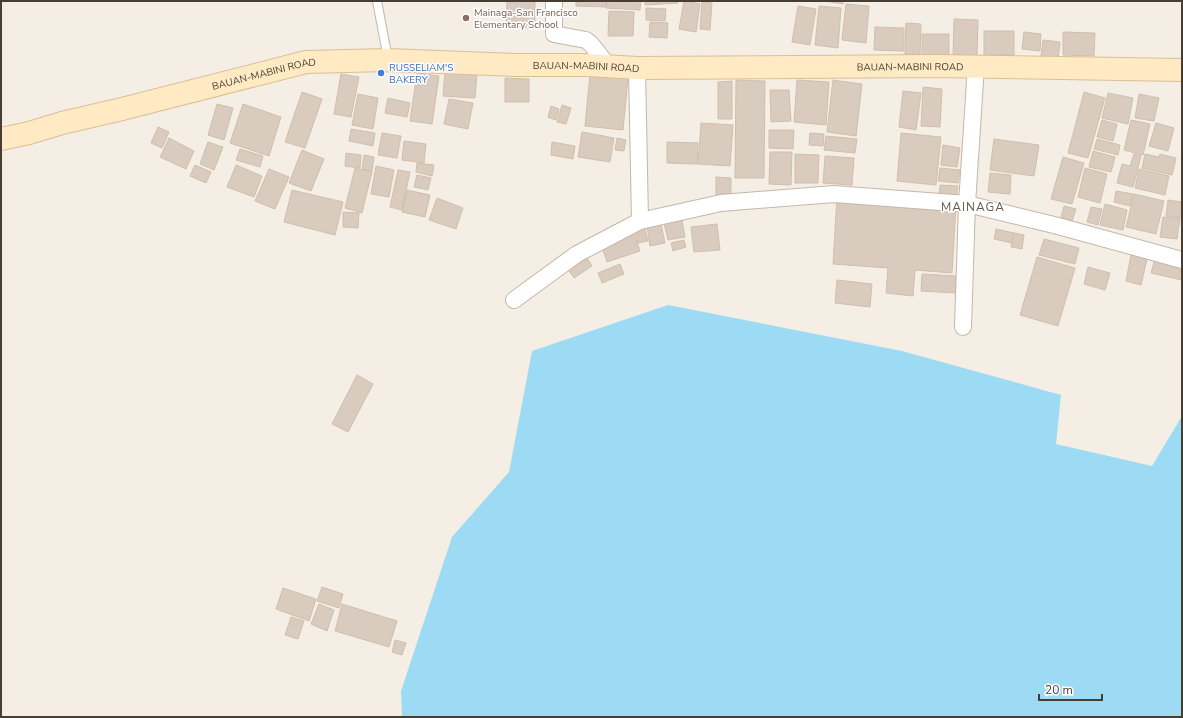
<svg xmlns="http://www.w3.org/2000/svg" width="1183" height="718" font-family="'Nunito Sans',sans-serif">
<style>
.water{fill:#9ddbf5}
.building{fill:#d9cbbd;stroke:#d1bfad}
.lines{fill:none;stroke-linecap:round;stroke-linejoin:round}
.lane-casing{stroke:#c3b7aa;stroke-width:10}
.street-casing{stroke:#c3b7aa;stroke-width:18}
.secondary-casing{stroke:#dabf94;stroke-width:24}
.lane{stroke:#fff;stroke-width:8}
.street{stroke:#fff;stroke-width:16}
.secondary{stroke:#ffeac4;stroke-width:22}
.education-dot{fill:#8d6e63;stroke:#fff;stroke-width:1.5}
.shop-dot{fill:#3f7fe0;stroke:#fff;stroke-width:1.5}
.labels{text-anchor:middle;stroke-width:3;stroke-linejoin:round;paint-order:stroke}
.education-label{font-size:10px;fill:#785e54;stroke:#fff;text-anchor:start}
.street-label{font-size:10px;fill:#473d34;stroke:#fff}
.shop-label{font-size:10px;fill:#366cbe;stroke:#fff;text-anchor:start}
.quarter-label{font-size:12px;letter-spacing:1px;fill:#6a5a4b;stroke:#fff}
</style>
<rect width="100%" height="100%" fill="#f4eee5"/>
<polygon class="water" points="668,305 902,351 1061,395 1056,444 1152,466 1182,416 1182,717 402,717 401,691 452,537 509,472 532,351"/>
<g class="building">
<polygon points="507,1 535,1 535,28 506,27"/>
<polygon points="576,1 606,1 606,7 576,6"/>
<polygon points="607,1 641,1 640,10 606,8"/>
<polygon points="645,1 678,1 678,3 645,5"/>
<polygon points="684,1 700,4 696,32 679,29"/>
<polygon points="825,1 843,1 843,4"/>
<polygon points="702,2 712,3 710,30 700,29"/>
<polygon points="846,4 869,6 866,43 842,40"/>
<polygon points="798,6 816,9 810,45 792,42"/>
<polygon points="819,6 841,8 838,48 815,45"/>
<polygon points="646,8 666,9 665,21 646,20"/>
<polygon points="609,11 634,12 633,36 608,36"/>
<polygon points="954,19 978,20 977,56 953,56"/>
<polygon points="650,22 668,23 667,38 649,37"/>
<polygon points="906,23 921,24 920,55 905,54"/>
<polygon points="875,27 904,28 904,51 874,50"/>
<rect x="984" y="31" width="30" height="24"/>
<polygon points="1024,32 1041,34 1040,51 1022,49"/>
<polygon points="1063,32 1095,33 1094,56 1063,55"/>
<rect x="922" y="34" width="27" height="22"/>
<polygon points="1043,40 1060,42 1058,59 1041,57"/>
<polygon points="445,72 477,75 475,98 443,96"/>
<polygon points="417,73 439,76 432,124 410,121"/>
<polygon points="341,74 359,77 351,117 334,114"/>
<polygon points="590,74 628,78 623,130 585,126"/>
<polygon points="505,78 529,79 529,102 505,102"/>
<polygon points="736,80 765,81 764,178 735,178"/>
<polygon points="797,80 829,82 826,125 794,122"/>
<polygon points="833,80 862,84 856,136 827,132"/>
<polygon points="732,81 732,119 718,119 718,82"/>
<polygon points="923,87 942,89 940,127 921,126"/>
<polygon points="770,90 789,90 791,121 771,122"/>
<polygon points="903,91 921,93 916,130 899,127"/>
<polygon points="302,92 322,99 305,148 285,142"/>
<polygon points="1084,92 1105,98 1088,158 1068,153"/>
<polygon points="1108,93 1133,98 1128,124 1102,118"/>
<polygon points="358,94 378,98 373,129 352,125"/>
<polygon points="1139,94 1159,98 1154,121 1135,118"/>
<polygon points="388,98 410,103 407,117 385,113"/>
<polygon points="449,99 473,103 468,129 444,124"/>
<polygon points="217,104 233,108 224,140 208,135"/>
<polygon points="243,104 281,117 269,156 230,143"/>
<polygon points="562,105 571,108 566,124 557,122"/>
<polygon points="551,106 559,109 556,120 548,117"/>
<polygon points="1102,120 1117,124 1113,141 1097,137"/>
<polygon points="1131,120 1150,124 1143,155 1124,150"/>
<polygon points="701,123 733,125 730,166 698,164"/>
<polygon points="1156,123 1174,128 1168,151 1149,146"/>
<polygon points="158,127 169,132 162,148 151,143"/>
<polygon points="351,129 375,133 373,146 349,141"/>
<polygon points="769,130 794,130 793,149 769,148"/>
<polygon points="582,132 614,138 610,162 578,157"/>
<polygon points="382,133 401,136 397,158 378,155"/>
<polygon points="810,133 824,134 823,146 809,145"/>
<polygon points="901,133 941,137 936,185 897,181"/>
<polygon points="826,136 857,139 855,153 824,150"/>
<polygon points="169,138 194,151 186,169 160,157"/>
<polygon points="617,138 626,140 624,151 615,150"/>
<polygon points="994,139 1039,145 1034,176 990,170"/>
<polygon points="1097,139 1120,145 1118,155 1094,149"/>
<polygon points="404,141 426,144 424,163 402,160"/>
<polygon points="208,142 223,147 214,170 200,164"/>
<polygon points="552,142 575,146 573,159 551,155"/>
<polygon points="667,142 698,143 697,164 667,163"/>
<polygon points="943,145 960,148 957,167 941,165"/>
<polygon points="240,149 263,156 260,167 236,160"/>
<polygon points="302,150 324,159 311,191 289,183"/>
<polygon points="1093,151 1115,157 1111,172 1089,167"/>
<polygon points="770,152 792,152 791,185 769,184"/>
<polygon points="346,153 361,155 360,168 345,166"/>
<polygon points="795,154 819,155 818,183 795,183"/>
<polygon points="1134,154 1141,156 1133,187 1117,183 1122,164 1130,166"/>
<polygon points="1145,154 1159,157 1160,154 1176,158 1172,175 1142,168"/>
<polygon points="364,155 374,157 372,171 362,169"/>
<polygon points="825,156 854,158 852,185 823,183"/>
<polygon points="1063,157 1084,163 1072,204 1051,199"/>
<polygon points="417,163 434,165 432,176 416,172"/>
<polygon points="195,165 211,172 206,183 190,176"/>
<polygon points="236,165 262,176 254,197 227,187"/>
<polygon points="376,166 394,170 389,197 371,194"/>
<polygon points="355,168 372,172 362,213 345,208"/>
<polygon points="940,168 960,170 958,183 938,181"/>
<polygon points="1085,168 1107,174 1100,203 1078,197"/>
<polygon points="269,169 289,177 275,209 255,201"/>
<polygon points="1139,169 1169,176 1165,195 1135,188"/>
<polygon points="398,170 410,172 402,210 390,207"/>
<polygon points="990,173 1011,175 1010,194 988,192"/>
<polygon points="417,175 431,178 428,190 414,187"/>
<polygon points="716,177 731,178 731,196 716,195"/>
<polygon points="940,185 958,186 956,198 939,196"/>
<polygon points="292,190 343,202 335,235 284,222"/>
<polygon points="407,190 430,195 425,217 402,212"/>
<polygon points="1116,191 1133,194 1130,206 1114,202"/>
<polygon points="1134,194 1164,201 1156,234 1126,227"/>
<polygon points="837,197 956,206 952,273 915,270 913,296 886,293 888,268 833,264"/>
<polygon points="437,198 463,208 456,229 429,220"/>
<polygon points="1168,200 1182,202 1181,218 1166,216"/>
<polygon points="1105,204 1127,210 1123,230 1100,225"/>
<polygon points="1064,206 1076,209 1072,221 1061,218"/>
<polygon points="1091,207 1102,209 1098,225 1087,222"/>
<polygon points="343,212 359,213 358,228 343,227"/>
<polygon points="1163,217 1180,219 1177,239 1160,237"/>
<polygon points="682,220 685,237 668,240 664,223"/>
<polygon points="661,224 665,243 650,246 647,226"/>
<polygon points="717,224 720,250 694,252 691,227"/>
<polygon points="644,225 648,241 638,243 635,226"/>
<polygon points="996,229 1014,233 1012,243 994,239"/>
<polygon points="634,233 640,251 607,262 601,244"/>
<polygon points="1014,233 1024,235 1022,249 1011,247"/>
<polygon points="1044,239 1079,248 1075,264 1039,255"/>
<polygon points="684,240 686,247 673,251 671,243"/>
<polygon points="1131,255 1147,259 1141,285 1126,281"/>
<polygon points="1156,255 1182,262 1182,280 1151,273"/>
<polygon points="586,256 592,266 574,278 567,268"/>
<polygon points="1037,257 1075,268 1058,326 1020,315"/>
<polygon points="620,264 624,274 602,283 598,273"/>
<polygon points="1088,267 1110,273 1105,290 1084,284"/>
<polygon points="922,274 956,276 955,293 921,291"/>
<polygon points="837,280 872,284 870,307 835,303"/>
<polygon points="357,375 373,384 348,432 332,424"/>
<polygon points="322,587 343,594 339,608 317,601"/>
<polygon points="283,588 316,599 309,621 276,609"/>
<polygon points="319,604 334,610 327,631 311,624"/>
<polygon points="342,604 397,621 389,647 335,631"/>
<polygon points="291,617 304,621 298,639 285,635"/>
<polygon points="395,640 406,643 402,655 392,652"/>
</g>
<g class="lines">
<g class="lane-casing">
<polyline id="lane" points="377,1 388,59"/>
</g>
<g class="street-casing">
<g id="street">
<polyline points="554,1 554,34 586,40 591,44 609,67"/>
<polyline points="637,68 640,221"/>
<polyline points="514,300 577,254 640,221 721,203 834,194 967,204 1058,226 1182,260"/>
<polyline points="963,327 967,204 976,66"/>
</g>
</g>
<g class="secondary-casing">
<g id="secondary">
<path id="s1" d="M1 139 29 133 62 123 122 109 306 62 388 60 515 65H587L637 68 936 66 1182 70"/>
</g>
</g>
<use href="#lane" class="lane"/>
<use href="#street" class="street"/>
<use href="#secondary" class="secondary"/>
</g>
<circle class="education-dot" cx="466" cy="18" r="4"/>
<circle class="shop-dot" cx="381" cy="73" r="4"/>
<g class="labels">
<g class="education-label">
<text x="474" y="16">Mainaga-San Francisco<tspan x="474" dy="12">Elementary School</tspan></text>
</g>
<g class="street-label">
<text dy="4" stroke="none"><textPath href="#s1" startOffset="919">BAUAN-MABINI ROAD</textPath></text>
<text dy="4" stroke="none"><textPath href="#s1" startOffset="595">BAUAN-MABINI ROAD</textPath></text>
<text dy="4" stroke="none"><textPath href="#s1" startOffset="271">BAUAN-MABINI ROAD</textPath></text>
</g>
<g class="shop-label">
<text x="389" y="71">RUSSELIAM'S<tspan x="389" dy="12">BAKERY</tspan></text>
</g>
<g class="quarter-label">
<text x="973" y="211">MAINAGA</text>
</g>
</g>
<rect width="1183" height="718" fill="none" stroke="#473d34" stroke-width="4"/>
<path d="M1039 694v6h63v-6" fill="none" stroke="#473d34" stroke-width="2"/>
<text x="1045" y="694" font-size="12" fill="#473d34" stroke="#ffffff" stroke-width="3" paint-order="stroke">20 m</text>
</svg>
